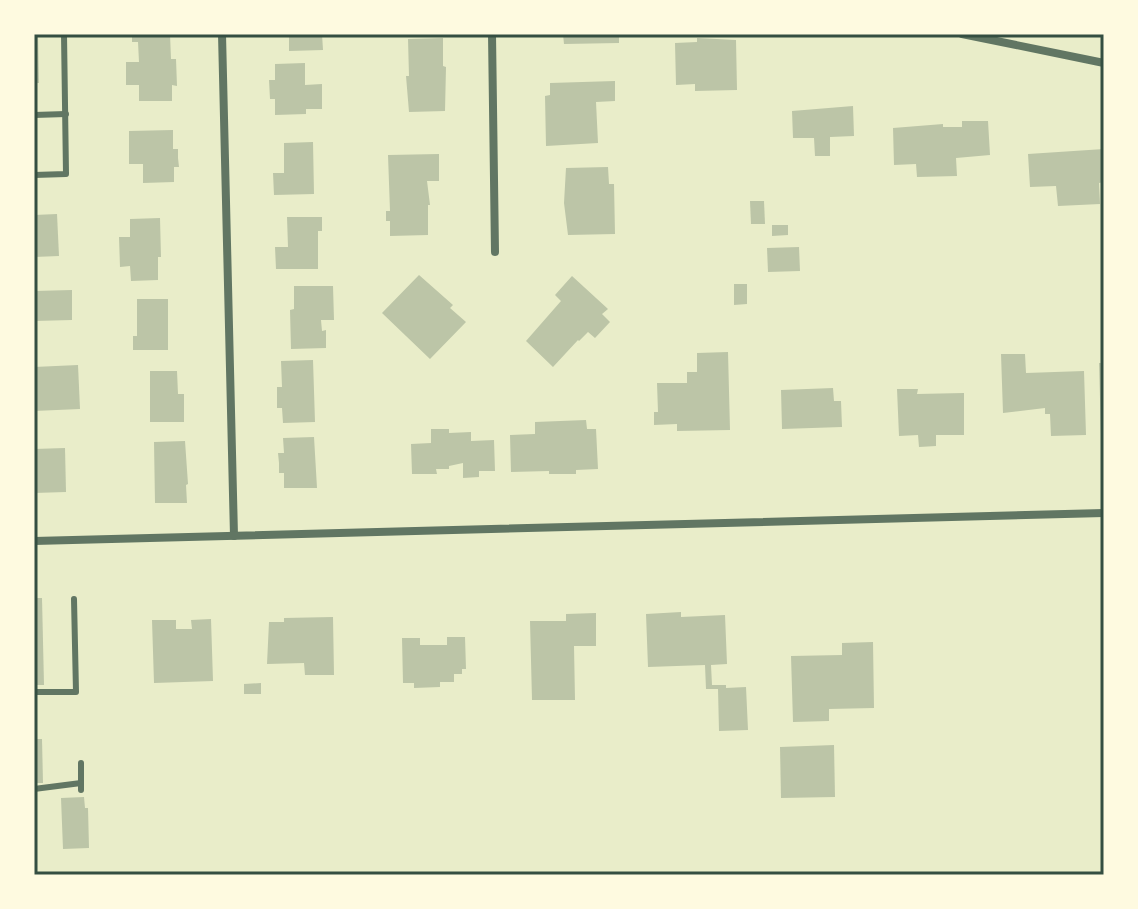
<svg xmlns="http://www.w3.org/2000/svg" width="1138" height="909" font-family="Barlow,sans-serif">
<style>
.building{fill:#bcc5a7}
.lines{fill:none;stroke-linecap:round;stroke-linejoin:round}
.service{stroke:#617663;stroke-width:6}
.minor{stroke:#617663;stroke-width:8}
.neatline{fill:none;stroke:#344e41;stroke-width:3}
</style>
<rect width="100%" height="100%" fill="#e9edc9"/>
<g class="building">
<polygon points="34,34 38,34 39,83 34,83"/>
<polygon points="132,34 170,34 171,59 176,59 177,86 172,85 172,101 139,101 139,85 126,85 126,62 139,62 138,42 132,42"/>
<polygon points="289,34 322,34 323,50 289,51"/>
<polygon points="563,34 619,34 619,43 564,44"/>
<polygon points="443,38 443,66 446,67 445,111 409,112 406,76 409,76 408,39"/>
<polygon points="697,38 736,40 737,90 695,91 695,84 676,85 675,43 697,42"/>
<polygon points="305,63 305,85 322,84 322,109 306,109 306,114 275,115 275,99 270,99 269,80 275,80 275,64"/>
<polygon points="615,81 615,101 596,102 598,143 546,146 545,96 550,95 550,83"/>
<polygon points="853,106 854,136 830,137 830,156 815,156 814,138 793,138 792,111"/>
<polygon points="962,121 988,121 990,155 956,158 957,176 917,177 916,164 894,165 893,128 943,124 943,127 962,127"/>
<polygon points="173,130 173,149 178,149 178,158 179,167 174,167 174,182 143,183 143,164 129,164 129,131"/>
<polygon points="313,142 314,194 274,195 273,173 284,173 284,143"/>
<polygon points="1104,149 1104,182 1099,183 1100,204 1058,206 1056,186 1030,187 1028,154"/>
<polygon points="439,154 439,181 427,181 430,205 428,205 428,235 390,236 390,221 386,221 386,211 390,211 388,155"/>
<polygon points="608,167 609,184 614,184 615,234 568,235 564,203 566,168"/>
<polygon points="750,201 764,201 765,224 751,224"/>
<polygon points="57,214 59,256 34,257 34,215"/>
<polygon points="287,217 322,217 322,231 318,231 318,269 276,269 275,247 288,247"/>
<polygon points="160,218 161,257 158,257 158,280 131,281 130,266 120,267 119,237 130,237 130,219"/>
<polygon points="772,225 788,225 788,235 772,236"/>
<polygon points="799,247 800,271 768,272 767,248"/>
<polygon points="419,275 453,305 450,308 466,322 430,359 382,313"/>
<polygon points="572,276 608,309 602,314 610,322 595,338 588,332 579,341 578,340 553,367 526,341 561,301 555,295"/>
<polygon points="734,284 747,284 747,304 734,305"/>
<polygon points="294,286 333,286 334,320 321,320 322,331 326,330 326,348 291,349 290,310 294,309"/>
<polygon points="72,290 72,320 34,321 34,291"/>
<polygon points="137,299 168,299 168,350 133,350 133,336 137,336"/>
<polygon points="728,352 730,430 677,431 677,424 654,425 654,412 658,412 657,383 687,383 687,372 697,372 697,353"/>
<polygon points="1001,354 1025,354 1026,373 1084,371 1086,435 1051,436 1050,414 1045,414 1045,408 1003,413"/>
<polygon points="313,360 315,422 283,423 282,408 277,408 277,387 282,387 281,361"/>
<polygon points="1099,363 1104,363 1104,434 1101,434"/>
<polygon points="78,365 80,409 34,411 34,367"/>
<polygon points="150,371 177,371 178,394 184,394 184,422 150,422"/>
<polygon points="833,388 834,401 841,401 842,427 782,429 781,390"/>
<polygon points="897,389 918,389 917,394 964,393 964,435 936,435 936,446 919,447 918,435 899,436"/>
<polygon points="586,420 587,429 596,429 598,469 576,470 576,474 549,474 549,471 511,472 510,435 535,434 535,422"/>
<polygon points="431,429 449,429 449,433 471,432 471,441 494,440 495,471 479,471 479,477 463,478 463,463 449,466 449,469 436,469 437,474 412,474 411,444 431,443"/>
<polygon points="314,437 317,488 284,488 284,473 279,473 279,463 278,453 284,453 283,438"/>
<polygon points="185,441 188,484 186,485 187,503 155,503 154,442"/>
<polygon points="65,448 66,492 34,493 34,449"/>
<polygon points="34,598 42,598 44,685 34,685"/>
<polygon points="681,612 681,617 725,615 727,664 711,665 712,685 726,685 726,688 746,687 748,730 719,731 718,689 706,689 705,665 648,667 646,614"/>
<polygon points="596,613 596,646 574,646 575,700 532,700 530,621 566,621 566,614"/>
<polygon points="333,617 334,675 305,675 304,663 267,664 269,622 284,622 284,618"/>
<polygon points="211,619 213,681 154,683 152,620 176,620 176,629 192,629 191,620"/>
<polygon points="447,637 465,637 466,669 462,669 462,674 454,674 454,682 440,682 440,687 414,688 414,683 403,683 402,638 420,638 420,645 447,645"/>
<polygon points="873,642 874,708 829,709 829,721 793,722 791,656 842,655 842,643"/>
<polygon points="261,683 261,694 244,694 244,684"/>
<polygon points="34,739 42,739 43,783 34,783"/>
<polygon points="834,745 835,797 781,798 780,747"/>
<polygon points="84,797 85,808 88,808 89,848 63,849 61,798"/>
</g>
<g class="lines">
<g class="service">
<polyline points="34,115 66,114"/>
<polyline points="34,175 66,174 64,34"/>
<polyline points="34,692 76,692 74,599"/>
<polyline points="81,763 81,790"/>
<polyline points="34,789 81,783"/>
</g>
<g class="minor">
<polyline points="222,34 234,536"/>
<polyline points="492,34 495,252"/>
<polyline points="962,34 1104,63"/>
<polyline points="34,541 1104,513"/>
</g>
</g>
<rect width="1138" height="909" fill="none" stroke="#fefae0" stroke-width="72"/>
<rect x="36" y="36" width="1066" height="837" class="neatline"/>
</svg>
